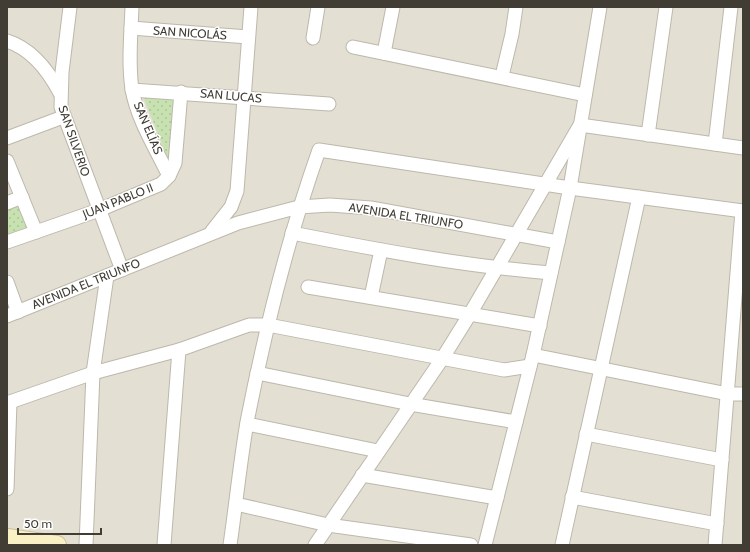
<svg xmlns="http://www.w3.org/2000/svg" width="750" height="552" font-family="Cabin,sans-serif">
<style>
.residential{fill:#e3dfd3}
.green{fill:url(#green-dots)}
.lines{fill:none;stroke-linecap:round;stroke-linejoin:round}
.street-casing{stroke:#bdb8ab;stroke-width:15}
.secondary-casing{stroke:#ccc297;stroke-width:20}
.street{stroke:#fff;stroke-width:13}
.secondary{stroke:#f9f0c5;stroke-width:18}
.labels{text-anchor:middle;stroke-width:3;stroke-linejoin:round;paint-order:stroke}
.street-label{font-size:12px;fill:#413d35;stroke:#fff}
</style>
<defs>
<pattern id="green-dots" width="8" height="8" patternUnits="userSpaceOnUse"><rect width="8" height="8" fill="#c7e1b0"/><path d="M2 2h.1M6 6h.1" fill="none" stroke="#acc298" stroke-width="1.8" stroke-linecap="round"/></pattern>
</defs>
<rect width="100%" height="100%" fill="#f0ede4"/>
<rect class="residential" x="7" y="7" width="736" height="538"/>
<g class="green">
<polygon points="143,96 176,97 170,164"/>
<polygon points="20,202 30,229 7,238 7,207"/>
</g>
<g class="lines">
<g class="street-casing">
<g id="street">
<polyline points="70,7 62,72 61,107 122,270"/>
<path d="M132 7C131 34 128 63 132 89 137 119 156 149 169 176"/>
<polyline points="131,28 248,37"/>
<polyline points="313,38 318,7"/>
<path d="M7 41C32 49 48 70 60 93"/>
<polyline points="353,47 585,95"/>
<polyline points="384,53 393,7"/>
<polyline points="502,76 512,34 516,7"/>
<polyline points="132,90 329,104"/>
<polyline points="648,135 666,7"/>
<polyline points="7,138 63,117"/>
<polyline points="715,144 731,7"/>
<polyline points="7,161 36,232"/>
<polyline points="7,203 22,197"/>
<polyline points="212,231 231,207 237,191 251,7"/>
<path d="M292 233C378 250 464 266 551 273"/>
<polyline points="7,242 99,210 161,184 169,176 175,163 181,92"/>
<polyline points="7,282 18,312"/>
<polyline points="308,287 540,326"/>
<polyline points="371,297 381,250"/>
<polyline points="7,316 238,223 299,207 330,205 371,208 558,242"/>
<polyline points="533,355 728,394 743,394"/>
<polyline points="257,373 410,404 516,422"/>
<polyline points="7,403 93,373 179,350 249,325 268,325 504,370 530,366"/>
<polyline points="247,424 378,451"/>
<polyline points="586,434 722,460"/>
<polyline points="362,475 497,498"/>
<polyline points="7,489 10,402"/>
<polyline points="572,497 717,524"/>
<polyline points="236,504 328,525 471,545"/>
<polyline points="86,545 93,373 107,276"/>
<polyline points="164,545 179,350"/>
<path d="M230 545C236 504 240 463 247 422 265 330 288 238 319 150L570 188 743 211"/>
<polyline points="315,545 442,359 470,314 580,125 743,148"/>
<polyline points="485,545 533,355 570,188 600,7"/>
<polyline points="562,545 639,197"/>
<polyline points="715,545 742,211"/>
</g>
</g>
<g class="secondary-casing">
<polyline id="secondary" points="7,538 57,545"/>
</g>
<use href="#street" class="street"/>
<use href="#secondary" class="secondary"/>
</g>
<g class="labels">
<g class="street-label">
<text transform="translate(190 33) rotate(4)" y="4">SAN NICOLÁS</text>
<text transform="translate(231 96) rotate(5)" y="4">SAN LUCAS</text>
<text transform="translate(148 128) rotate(67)" y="4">SAN ELÍAS</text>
<text transform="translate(74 141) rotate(71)" y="4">SAN SILVERIO</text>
<text transform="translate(118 201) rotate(-22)" y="4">JUAN PABLO II</text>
<text transform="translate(406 216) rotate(9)" y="4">AVENIDA EL TRIUNFO</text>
<text transform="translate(86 284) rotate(-22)" y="4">AVENIDA EL TRIUNFO</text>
</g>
</g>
<rect width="750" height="552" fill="none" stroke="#413d35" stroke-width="16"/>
<path d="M18 528v6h83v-6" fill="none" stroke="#413d35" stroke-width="2"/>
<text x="24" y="528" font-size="12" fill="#413d35" stroke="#ffffff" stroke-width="3" paint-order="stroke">50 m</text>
</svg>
